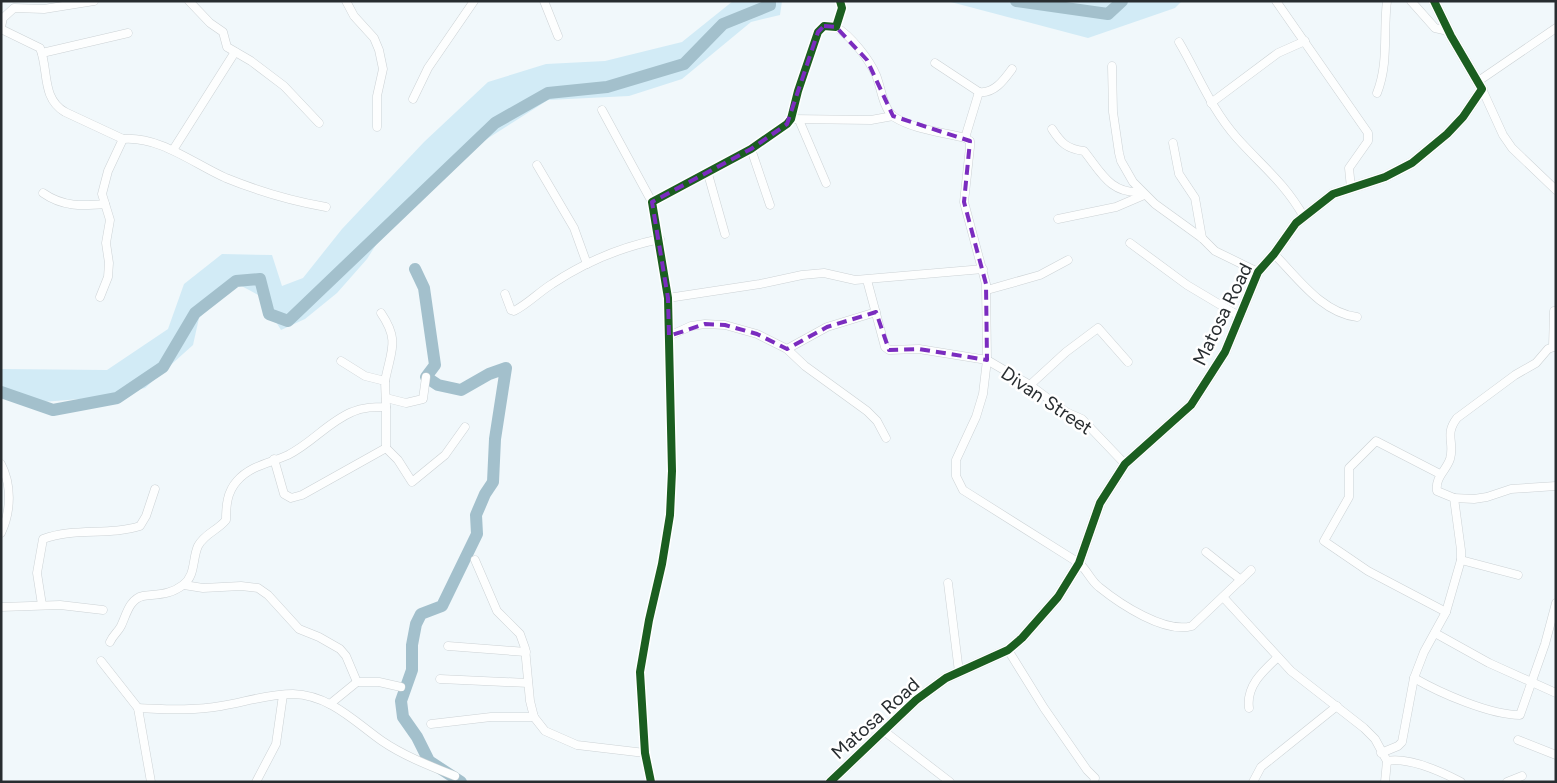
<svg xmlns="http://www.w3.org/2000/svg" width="1557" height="783" font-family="Figtree,sans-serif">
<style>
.green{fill:#d2ebf6}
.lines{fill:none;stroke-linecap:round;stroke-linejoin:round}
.river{stroke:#a3c0cc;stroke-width:12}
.minor-casing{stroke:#ccd2d5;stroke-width:9}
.tertiary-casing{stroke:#ccd2d5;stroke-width:11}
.minor{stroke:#fdfefe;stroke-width:8}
.tertiary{stroke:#fdfefe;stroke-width:10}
.cycleway-casing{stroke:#fff;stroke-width:11}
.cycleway{stroke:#1b5e20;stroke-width:8}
.marked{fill:none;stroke:#7b2cbf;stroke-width:4;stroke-dasharray:10 6;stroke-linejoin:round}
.labels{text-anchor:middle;stroke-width:5;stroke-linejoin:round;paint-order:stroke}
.street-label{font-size:19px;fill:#282d30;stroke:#fff}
</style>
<rect width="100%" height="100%" fill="#f1f8fb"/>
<g class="green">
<polygon points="733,1 782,1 780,15 751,22 682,79 629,96 548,100 457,158 393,218 367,259 337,293 305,319 281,330 260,296 234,282 199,318 193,345 145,388 105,397 30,403 1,398 1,369 107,370 168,329 184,284 222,254 272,255 282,286 303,278 342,229 424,142 488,82 546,64 605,61 682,42"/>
<polygon points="947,1 1182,1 1175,8 1088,38"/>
</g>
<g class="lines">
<g class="river">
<polyline points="1016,1 1108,14 1122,1"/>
<polyline points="415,269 424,288 435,365 426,377 438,385 461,390 489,374 506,368 495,439 493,482 485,494 476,515 477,534 442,606 421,614 416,624 412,645 412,670 401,701 403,717 417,737 429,761 461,782"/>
<polyline points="1,392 53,410 117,398 163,367 195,313 236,281 260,279 269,314 288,321 495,123 548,93 607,87 684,64 723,24 770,5 770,1"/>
</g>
<g class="minor-casing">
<g id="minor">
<polyline points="189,1 210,23 223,32 227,47 251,61 284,86 319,123"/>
<polyline points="346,1 354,16 374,38 379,50 383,69 377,96 377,127"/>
<polyline points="544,1 558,36"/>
<polyline points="1276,1 1368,133 1368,141 1349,168 1351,188"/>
<polyline points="1411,1 1435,28 1448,31"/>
<polyline points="1,27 3,18 14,8 44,9 94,1"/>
<path d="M836 27C851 36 869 59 876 75 881 87 883 109 894 117 915 130 942 132 965 138L979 92C994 94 1004 80 1012 69"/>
<path d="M1 29 40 48C49 70 41 98 65 112L123 139C160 136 194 164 226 178 258 191 292 201 326 207"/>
<path d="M1179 42C1198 74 1211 109 1237 138 1262 166 1284 182 1304 217"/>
<polyline points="42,53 128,33"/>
<polyline points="935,63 979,92"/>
<polyline points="1112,66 1113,112 1119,153 1121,161 1133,182 1155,204 1202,238 1215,251 1258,272"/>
<polyline points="1477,82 1556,28"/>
<polyline points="1482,89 1503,135 1512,148 1556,190"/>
<path d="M1377 93C1389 63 1383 32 1387 1"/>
<polyline points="413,99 428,68 474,1"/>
<polyline points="1211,103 1278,53 1305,41"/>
<polyline points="602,110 652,202"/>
<polyline points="791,119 871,120 893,116"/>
<polyline points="799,120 826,183"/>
<path d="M1052 129C1061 143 1067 149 1084 151 1101 172 1110 194 1141 192"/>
<path d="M965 138 970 141V147L964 202 986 284 987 360 983 394 976 417 956 460V476L963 490 1079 563C1087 570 1091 581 1099 587 1120 604 1165 634 1192 626L1251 570"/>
<polyline points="1173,143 1179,174 1195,198 1202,238"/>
<polyline points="751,149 770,205"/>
<polyline points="173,150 235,52"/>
<polyline points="537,165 574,228 587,264"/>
<polyline points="708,174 725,234"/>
<path d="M43 193C63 207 82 206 105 204"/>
<polyline points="1058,219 1116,207 1144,195"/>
<polyline points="1130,243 1187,285 1239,316"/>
<path d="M1274 254C1298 278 1322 313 1357 317"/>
<polyline points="867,280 885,347 889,350 919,349 987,360 1030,385 1066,412 1082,419 1125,464"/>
<polyline points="987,290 1040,275 1068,260"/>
<path d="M505 294 511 310 514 311C528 304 539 292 552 284 585 262 621 247 660 239"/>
<polyline points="100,297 108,277 109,263 106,243 110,220 102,194 108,171 123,139"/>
<polyline points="668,298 760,284 802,275 824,273 855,280 983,269"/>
<path d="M381 313C400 341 391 350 385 381"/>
<polyline points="669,336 691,326 705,324 725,325 757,334 787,349 805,366 867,411 877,421 886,438"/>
<polyline points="1553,347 1554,311"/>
<polyline points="787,349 827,327 876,312"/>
<polyline points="1030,385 1066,352 1098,328 1128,362"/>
<polyline points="386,398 406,403 423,399 426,377"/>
<polyline points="386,448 398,460 412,482 445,455 465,427"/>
<polyline points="386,448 386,407"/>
<polyline points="274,459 284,494 291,498 302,495 386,448"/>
<path d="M1 464C12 485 11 512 1 533"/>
<polyline points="1440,474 1376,441 1349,468 1349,497 1324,541 1368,571 1446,612"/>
<polyline points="1454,498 1474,499 1487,497 1511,489 1556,486"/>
<polyline points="1206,552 1241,580"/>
<polyline points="475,560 497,611 520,634 525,648 530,701 534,717 545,731 577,745 645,753"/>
<polyline points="1461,560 1518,575"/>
<polyline points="948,583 959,672"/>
<polyline points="184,585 203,588 241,586 258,588 268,595 299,629 319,637 340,649 346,656 357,682"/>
<polyline points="1223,597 1291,671 1364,728 1375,739 1387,761 1385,782"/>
<path d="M42 605 37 573 43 539C74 527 109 536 140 526L146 516 155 489"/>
<polyline points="1,607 60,605 103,610"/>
<polyline points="1435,633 1489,663 1556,693"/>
<path d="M110 642C113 635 118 632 121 626 126 616 129 599 143 596 158 594 170 595 183 585 196 575 192 559 198 546 205 533 217 531 226 520 226 506 227 492 237 481 251 465 271 463 288 455 312 443 328 422 352 412 363 407 375 407 386 407L385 381 365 376 341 361"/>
<polyline points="448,646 526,652"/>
<polyline points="1008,650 1044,708 1087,770 1095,778 1094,782"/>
<polyline points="101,661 138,708 151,782"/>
<path d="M1414 678C1440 693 1490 715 1520 715L1545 644 1556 603"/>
<polyline points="440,679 528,683"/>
<polyline points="330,704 357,682 379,682 401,687"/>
<path d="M138 708C165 709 194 711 221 706 245 702 268 694 293 694 330 695 355 722 382 741 404 756 430 766 455 776"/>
<path d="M1249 708C1246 686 1263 671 1278 657"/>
<polyline points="431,724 491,717 534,717"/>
<polyline points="884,731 950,782"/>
<polyline points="1518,740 1556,755"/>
<path d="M1381 753 1398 746 1402 742 1414 678 1424 652 1446 612 1461 560V550L1454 498 1437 491C1435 477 1446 471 1450 459 1455 442 1444 435 1457 418L1515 375 1536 363 1548 349 1556 346"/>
<path d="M1387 761C1410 757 1440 771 1461 782"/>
<polyline points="256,782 276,744 283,695"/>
<polyline points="651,782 645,753 640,672 649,620 662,564 670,515 672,471 668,298 652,202 751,149 787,124 791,119 798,91 818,32 824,26 836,27 842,8 840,1"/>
<polyline points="1253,782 1261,767 1337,706"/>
<polyline points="1507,782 1522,776"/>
</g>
</g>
<g class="tertiary-casing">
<polyline id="tertiary" points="830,782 916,700 946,678 1008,650 1022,638 1058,597 1079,563 1100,503 1125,464 1191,405 1225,352 1258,272 1274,254 1296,223 1333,194 1385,177 1412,163 1447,134 1463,117 1482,89 1451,36 1434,1"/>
</g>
<use href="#minor" class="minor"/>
<use href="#tertiary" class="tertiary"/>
<g class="cycleway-casing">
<g id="cycleway">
<polyline points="651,782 645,753 640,672 649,620 662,564 670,515 672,471 668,298 652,202 751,149 787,124 791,119 798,91 818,32 824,26 836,27 842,8 840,1"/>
<polyline points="830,782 916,700 946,678 1008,650 1022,638 1058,597 1079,563 1100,503 1125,464 1191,405 1225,352 1258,272 1274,254 1296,223 1333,194 1385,177 1412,163 1447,134 1463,117 1482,89 1451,36 1434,1"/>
</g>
</g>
<use href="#cycleway" class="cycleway"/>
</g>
<path class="marked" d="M824 26 836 27 867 60 893 116 970 141 964 202 986 284 987 360 919 349 889 350 876 312 827 327 787 349 757 334 725 325 705 324 669 336 668 298 652 202 751 149 787 124 818 32Z"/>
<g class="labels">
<g class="street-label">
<text transform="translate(1222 314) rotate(-64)" y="7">Matosa Road</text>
<text transform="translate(1047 400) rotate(34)" y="7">Divan Street</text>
<text transform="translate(875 718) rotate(-42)" y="7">Matosa Road</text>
</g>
</g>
<rect width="1557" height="783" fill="none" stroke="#282d30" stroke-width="5"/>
</svg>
